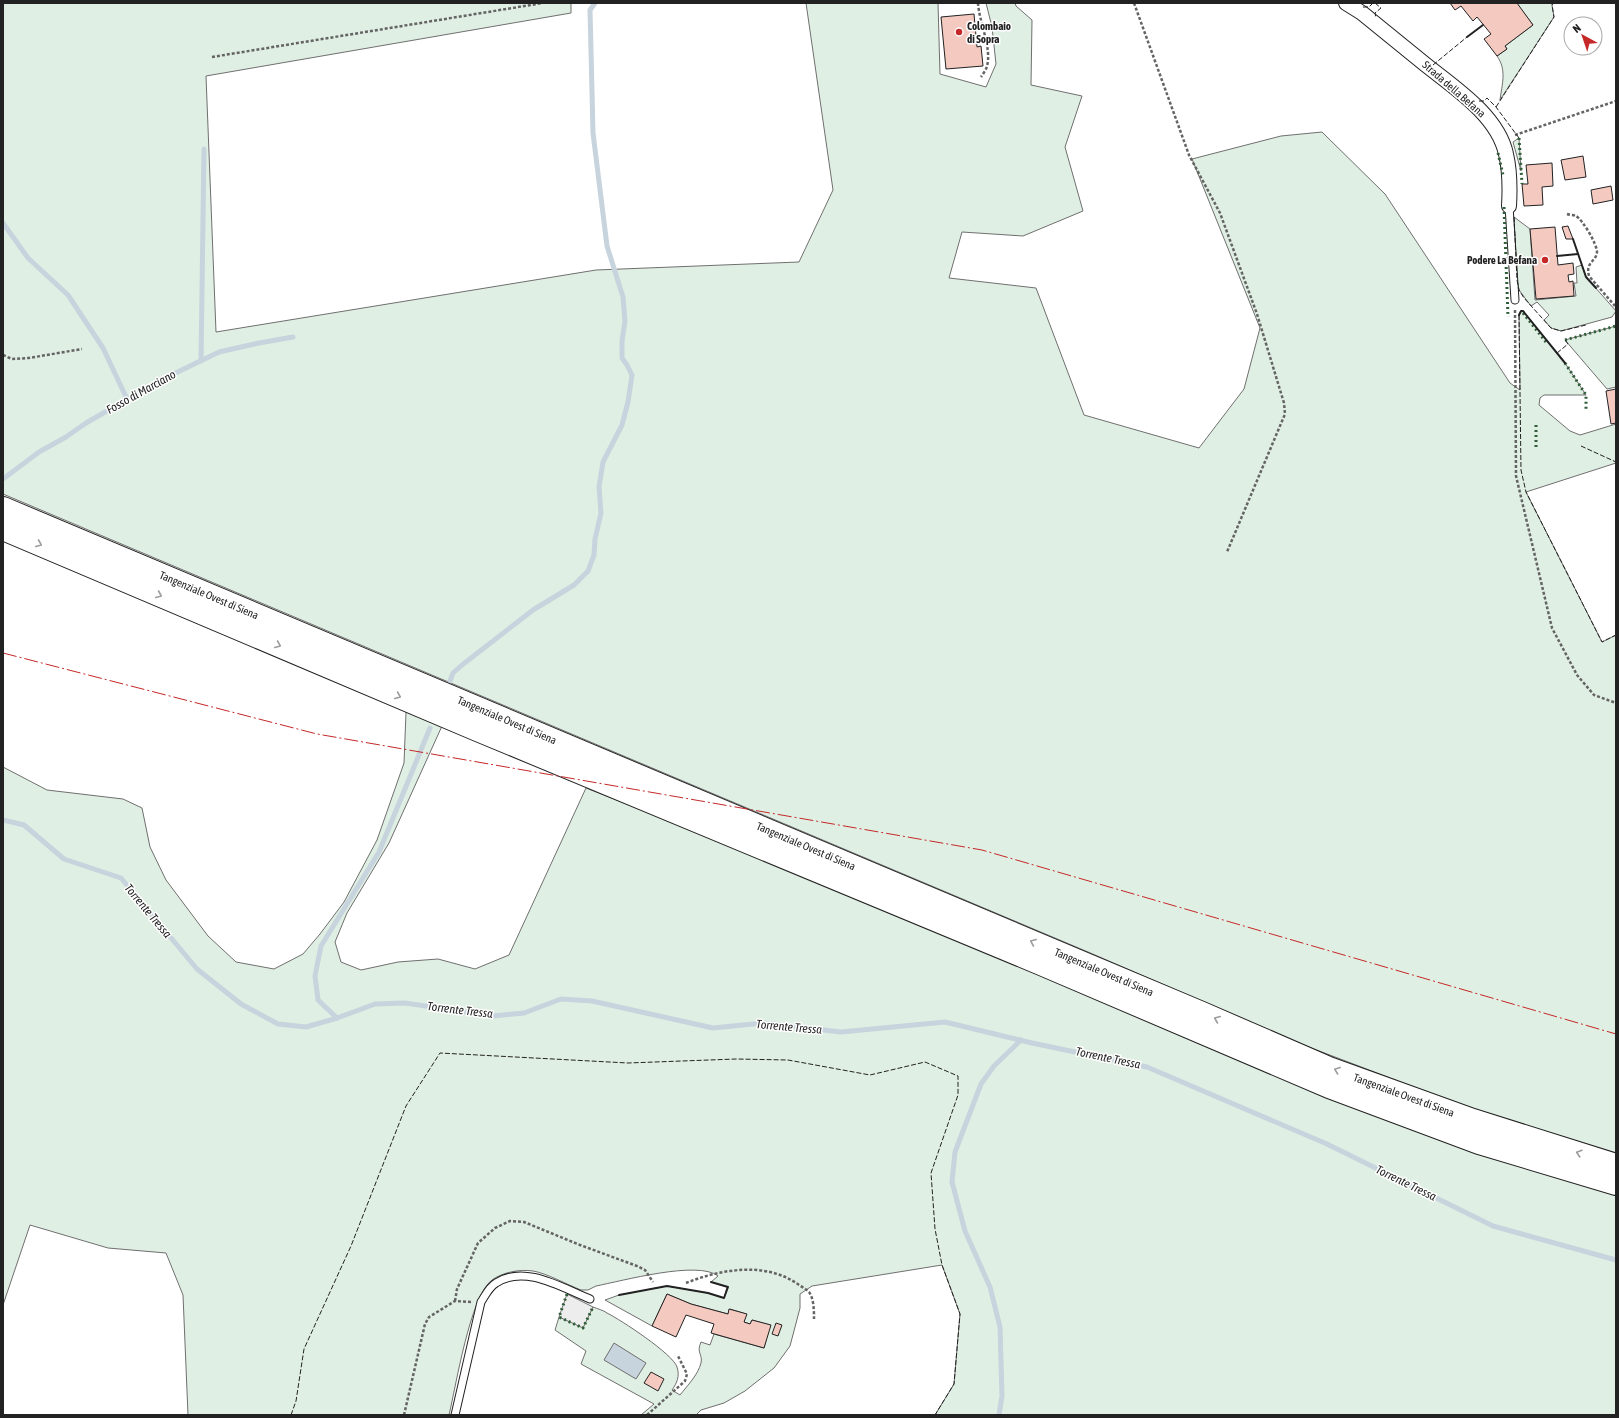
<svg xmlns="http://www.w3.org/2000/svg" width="1619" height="1418" font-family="'Asap Condensed',sans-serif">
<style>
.green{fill:#e0efe3;stroke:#6f6f6f}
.parking{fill:#ededed;stroke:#6f6f6f}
.water{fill:#c7d3dd;stroke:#6f6f6f}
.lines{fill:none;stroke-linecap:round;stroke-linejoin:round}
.stream{stroke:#c7d3dd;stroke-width:5}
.building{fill:#f3c9c0;stroke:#222}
.service-casing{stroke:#222;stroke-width:9}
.minor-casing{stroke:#222;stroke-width:16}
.trunk-casing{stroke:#222;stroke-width:24}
.path{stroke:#646464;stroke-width:2.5;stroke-dasharray:3 2;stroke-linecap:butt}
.service{stroke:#fff;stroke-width:7}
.minor{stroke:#fff;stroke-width:14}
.trunk{stroke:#fff;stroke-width:22}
.hedge{stroke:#2f5e38;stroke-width:3;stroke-dasharray:2 3;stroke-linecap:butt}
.fence{stroke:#222;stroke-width:1;stroke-dasharray:5 2;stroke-linecap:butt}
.wall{stroke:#222;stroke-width:2}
.power{stroke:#c62828;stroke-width:1;stroke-dasharray:14 3 2 3;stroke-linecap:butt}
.oneway{stroke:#9c9c9c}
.poi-dot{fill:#c62828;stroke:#fff;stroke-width:1.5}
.labels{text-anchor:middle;stroke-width:3;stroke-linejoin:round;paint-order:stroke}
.poi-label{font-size:11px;font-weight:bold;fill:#222;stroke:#fff;text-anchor:start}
.street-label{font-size:11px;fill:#222;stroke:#fff}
.water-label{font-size:12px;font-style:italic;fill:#222;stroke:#fff}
</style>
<rect width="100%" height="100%" fill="#fff"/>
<g class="green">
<polygon points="3,3 571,3 571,13 206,76 216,332 596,270 799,262 833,190 806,3 938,3 940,74 986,87 996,64 992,27 986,3 1015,3 1016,6 1032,20 1031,85 1082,96 1065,147 1083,211 1023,236 962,232 949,278 1036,288 1084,415 1199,448 1244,389 1260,328 1192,159 1281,136 1322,132 1385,194 1510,383 1520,390 1519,315 1521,311 1523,311 1565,363 1586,395 1544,395 1540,398 1539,405 1570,431 1580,435 1616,424 1616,463 1526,492 1602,642 1616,635 1616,1154 1485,1114 1306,1046 1088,952 3,494"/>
<path d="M1519 3H1553L1552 5 1554 17 1500 100C1502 84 1507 70 1497 56L1507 49 1505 46 1533 25 1517 4Z"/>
<polygon points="1519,138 1521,171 1513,142"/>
<polygon points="1514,217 1530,229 1535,300 1576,296 1574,283 1577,283 1576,267 1582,265 1586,277 1616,311 1612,317 1561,331 1551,328 1544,320 1549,315 1537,302 1531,306 1519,290 1517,280"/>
<polygon points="1616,326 1616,387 1607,389 1565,340"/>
<path d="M406 712 442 726 389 843 347 913 335 942 341 962 361 970 398 962 438 959 475 969 509 955 586 788 1616 1193V1415H935L954 1384 960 1314 942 1265 812 1286 800 1294V1308L790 1346 774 1368 745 1391 724 1403 701 1410 696 1415H641L654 1404 581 1364 586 1351 555 1330 559 1317 583 1327 593 1307C598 1309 603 1310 607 1313 621 1320 673 1354 677 1367 680 1376 677 1383 672 1390L680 1395C687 1386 698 1375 701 1363 703 1354 696 1353 701 1342L710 1345 714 1334 764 1348 770 1325 752 1320 750 1324 744 1322 746 1314 730 1309 728 1314 691 1304 667 1294 652 1326 605 1300 619 1295 667 1286 708 1293 724 1298 727 1287 711 1282 718 1276C698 1260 622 1281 596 1286L588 1290H581C568 1285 546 1273 533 1271 520 1269 503 1272 492 1280 470 1296 456 1386 449 1415H188L183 1295 166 1253 108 1248 30 1225 3 1305V767L47 790 123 799 142 808 150 847 166 880 208 936 236 962 274 969 303 954 320 934 344 902 377 840 404 763Z"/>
</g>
<polygon class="parking" points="567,1294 593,1307 583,1328 559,1317"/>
<polygon class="water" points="614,1343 646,1363 636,1379 604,1360"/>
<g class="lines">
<g class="stream">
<polyline points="3,223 28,258 68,295 103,348 127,399"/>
<polyline points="201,361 204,149"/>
<polyline points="3,479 39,452 66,437 86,423 159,381 219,352 259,343 293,337"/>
<polyline points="450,681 453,673 462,665 533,610 574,585 588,571 594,555 595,539 601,513 599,487 603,462 622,425 628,402 632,375 627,365 622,358 622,341 625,321 623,297 607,246 593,133 590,10 595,3"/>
<polyline points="3,820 24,825 64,859 121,878 197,969 241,1004 278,1024 306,1027 337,1018 375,1004 405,1003 493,1016 524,1013 561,999 592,1001 713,1028 763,1023 841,1032 945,1022 1032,1043 1147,1067 1327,1144 1493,1226 1616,1260"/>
<polyline points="337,1018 318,1000 315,976 321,946 379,852 430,728"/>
<polyline points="999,1415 1002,1396 1000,1327 990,1287 965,1231 952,1182 955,1152 981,1084 994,1066 1021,1040"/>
</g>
</g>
<g class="building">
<polygon points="1450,3 1517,3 1533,25 1505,46 1507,49 1497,56 1484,39 1491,34 1477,17 1473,21 1461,6 1455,10"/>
<polygon points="974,14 977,47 981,46 983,66 946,69 941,17"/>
<polygon points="1583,156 1586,177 1565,180 1561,160"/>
<polygon points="1552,163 1553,186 1542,187 1543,205 1524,206 1522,184 1528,184 1526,165"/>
<polygon points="1611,186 1613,200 1593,204 1591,190"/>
<polygon points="1568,226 1573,239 1566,239 1562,227"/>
<polygon points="1555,227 1558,265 1573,263 1574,274 1568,275 1569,282 1573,281 1574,296 1536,299 1530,229"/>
<polygon points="1616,389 1616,423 1611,424 1606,391"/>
<polygon points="667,1294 691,1304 728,1314 729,1309 747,1314 744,1322 750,1324 752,1320 771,1325 764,1348 711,1333 714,1324 686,1315 676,1337 652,1326"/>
<polygon points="776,1323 782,1325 778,1336 772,1334"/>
<polygon points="651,1372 664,1379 658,1391 644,1383"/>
</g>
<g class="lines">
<g class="service-casing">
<g id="service">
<polyline points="1509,206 1515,300"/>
<path d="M455 1415 481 1302C485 1296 489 1287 496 1283 525 1264 562 1288 590 1299"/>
</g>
</g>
<g class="minor-casing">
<path id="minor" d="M1346 3 1362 13C1383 30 1405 48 1426 65 1455 88 1498 116 1506 154 1510 171 1510 189 1509 206"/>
</g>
<g class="trunk-casing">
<g id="trunk">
<polyline points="3,508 1202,1013 1329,1068 1473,1120 1616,1165"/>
<polyline points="3,529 475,729 1041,964 1329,1087 1479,1143 1616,1184"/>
</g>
</g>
<g class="path">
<path d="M978 3C979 22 992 48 987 66 986 70 983 74 981 77"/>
<polyline points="1134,3 1189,155 1220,213 1257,314 1284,403 1285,414 1227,552"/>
<polyline points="212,57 543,3"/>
<polyline points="1515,135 1616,101"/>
<path d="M1567 214C1570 215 1574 215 1576 216 1583 220 1596 243 1597 251 1597 262 1585 261 1589 276L1615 306"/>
<polyline points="1515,310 1516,476 1552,628 1577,675 1594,695 1616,703"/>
<polyline points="3,355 12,359 29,358 82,349"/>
<path d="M686 1283C721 1269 766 1261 799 1285 802 1287 806 1289 809 1292 814 1299 814 1311 814 1319"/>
<polyline points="455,1301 457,1289 478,1243 495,1228 510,1221 524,1222 580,1245 637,1266 645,1270 653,1282"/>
<polyline points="404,1415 425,1324 429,1317 455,1301 471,1302"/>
<polyline points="647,1415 685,1381 687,1374 678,1356"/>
</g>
<use href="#service" class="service"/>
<use href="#minor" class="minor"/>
<use href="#trunk" class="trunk"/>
<g class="hedge">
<polyline points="1519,138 1522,184"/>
<polyline points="1498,153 1503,175"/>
<polyline points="1504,207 1508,317"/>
<polyline points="1523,313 1546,342"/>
<polyline points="1565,340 1616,326"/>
<polyline points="1565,363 1586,395 1586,409"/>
<polyline points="1536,447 1536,423"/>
<polyline points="567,1294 559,1317 583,1328 593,1307"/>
</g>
<g class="fence">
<polyline points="1375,3 1381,8 1375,13 1376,18"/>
<polyline points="1363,7 1369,7 1373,3"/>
<polyline points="1433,65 1467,37"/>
<polyline points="1479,101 1484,101 1487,98 1496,107 1519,138"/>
<polyline points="1496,107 1554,17 1552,5 1553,3"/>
<polyline points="1514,217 1517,280 1519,290 1524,298 1551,328 1561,331 1586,325"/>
<polyline points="1519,315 1521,470 1526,492 1602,642 1616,635"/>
<polyline points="1557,353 1568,344 1565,340"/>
<polyline points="1581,446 1616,462"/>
<polyline points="291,1415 296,1401 304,1349 351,1246 406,1106 440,1053 628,1063 736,1059 788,1060 870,1075 925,1062 958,1076 958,1095 931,1173 935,1229 942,1265 960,1314 954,1384 935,1415"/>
</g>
<g class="wall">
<polyline points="1467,37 1483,25"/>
<polyline points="1573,239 1586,277 1596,288"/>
<polyline points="1557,256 1578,254"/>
<polyline points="1519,315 1521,311 1523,311 1565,363"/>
<polyline points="619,1295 667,1286 708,1293 724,1298 728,1287 711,1282"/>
</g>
<polyline class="power" points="3,653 317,734 982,850 1616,1034"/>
</g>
<defs><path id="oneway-chevron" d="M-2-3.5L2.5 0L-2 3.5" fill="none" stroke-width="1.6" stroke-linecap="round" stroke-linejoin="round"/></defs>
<g class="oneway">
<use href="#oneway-chevron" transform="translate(39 544) rotate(23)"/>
<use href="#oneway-chevron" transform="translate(159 595) rotate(23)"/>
<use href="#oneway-chevron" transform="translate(278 645) rotate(23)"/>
<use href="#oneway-chevron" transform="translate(398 696) rotate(23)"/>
<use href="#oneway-chevron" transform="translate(1033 942) rotate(-157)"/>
<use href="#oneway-chevron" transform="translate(1217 1019) rotate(-157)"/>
<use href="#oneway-chevron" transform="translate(1337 1070) rotate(-160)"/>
<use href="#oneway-chevron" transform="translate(1579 1153) rotate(-162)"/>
</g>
<g class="poi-dot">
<circle cx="959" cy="32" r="4"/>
<circle cx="1545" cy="260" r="4"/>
</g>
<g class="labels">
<g class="poi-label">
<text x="967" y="30">Colombaio<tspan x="967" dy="13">di Sopra</tspan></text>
<text x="1537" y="264" text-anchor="end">Podere La Befana</text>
</g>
<g class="street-label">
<text transform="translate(1454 89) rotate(41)" y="4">Strada della Befana</text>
<text transform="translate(209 595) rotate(23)" y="4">Tangenziale Ovest di Siena</text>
<text transform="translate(507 720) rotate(23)" y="4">Tangenziale Ovest di Siena</text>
<text transform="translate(806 846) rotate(23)" y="4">Tangenziale Ovest di Siena</text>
<text transform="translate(1104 972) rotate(23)" y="4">Tangenziale Ovest di Siena</text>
<text transform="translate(1404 1095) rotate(20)" y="4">Tangenziale Ovest di Siena</text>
</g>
<g class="water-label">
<text transform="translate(141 392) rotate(-29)" y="4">Fosso di Marciano</text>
<text transform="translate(148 911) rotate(50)" y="4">Torrente Tressa</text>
<text transform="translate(460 1010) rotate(7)" y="4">Torrente Tressa</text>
<text transform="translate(789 1027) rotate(5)" y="4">Torrente Tressa</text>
<text transform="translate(1108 1058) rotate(12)" y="4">Torrente Tressa</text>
<text transform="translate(1406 1183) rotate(26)" y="4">Torrente Tressa</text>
</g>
</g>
<rect width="1619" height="1418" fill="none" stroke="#222222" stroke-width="8"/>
<g transform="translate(1583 36) rotate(320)"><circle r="19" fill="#ffffff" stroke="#a7a7a7"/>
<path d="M0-3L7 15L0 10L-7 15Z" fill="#c62828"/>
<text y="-6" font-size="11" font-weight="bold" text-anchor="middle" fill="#222222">N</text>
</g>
</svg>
